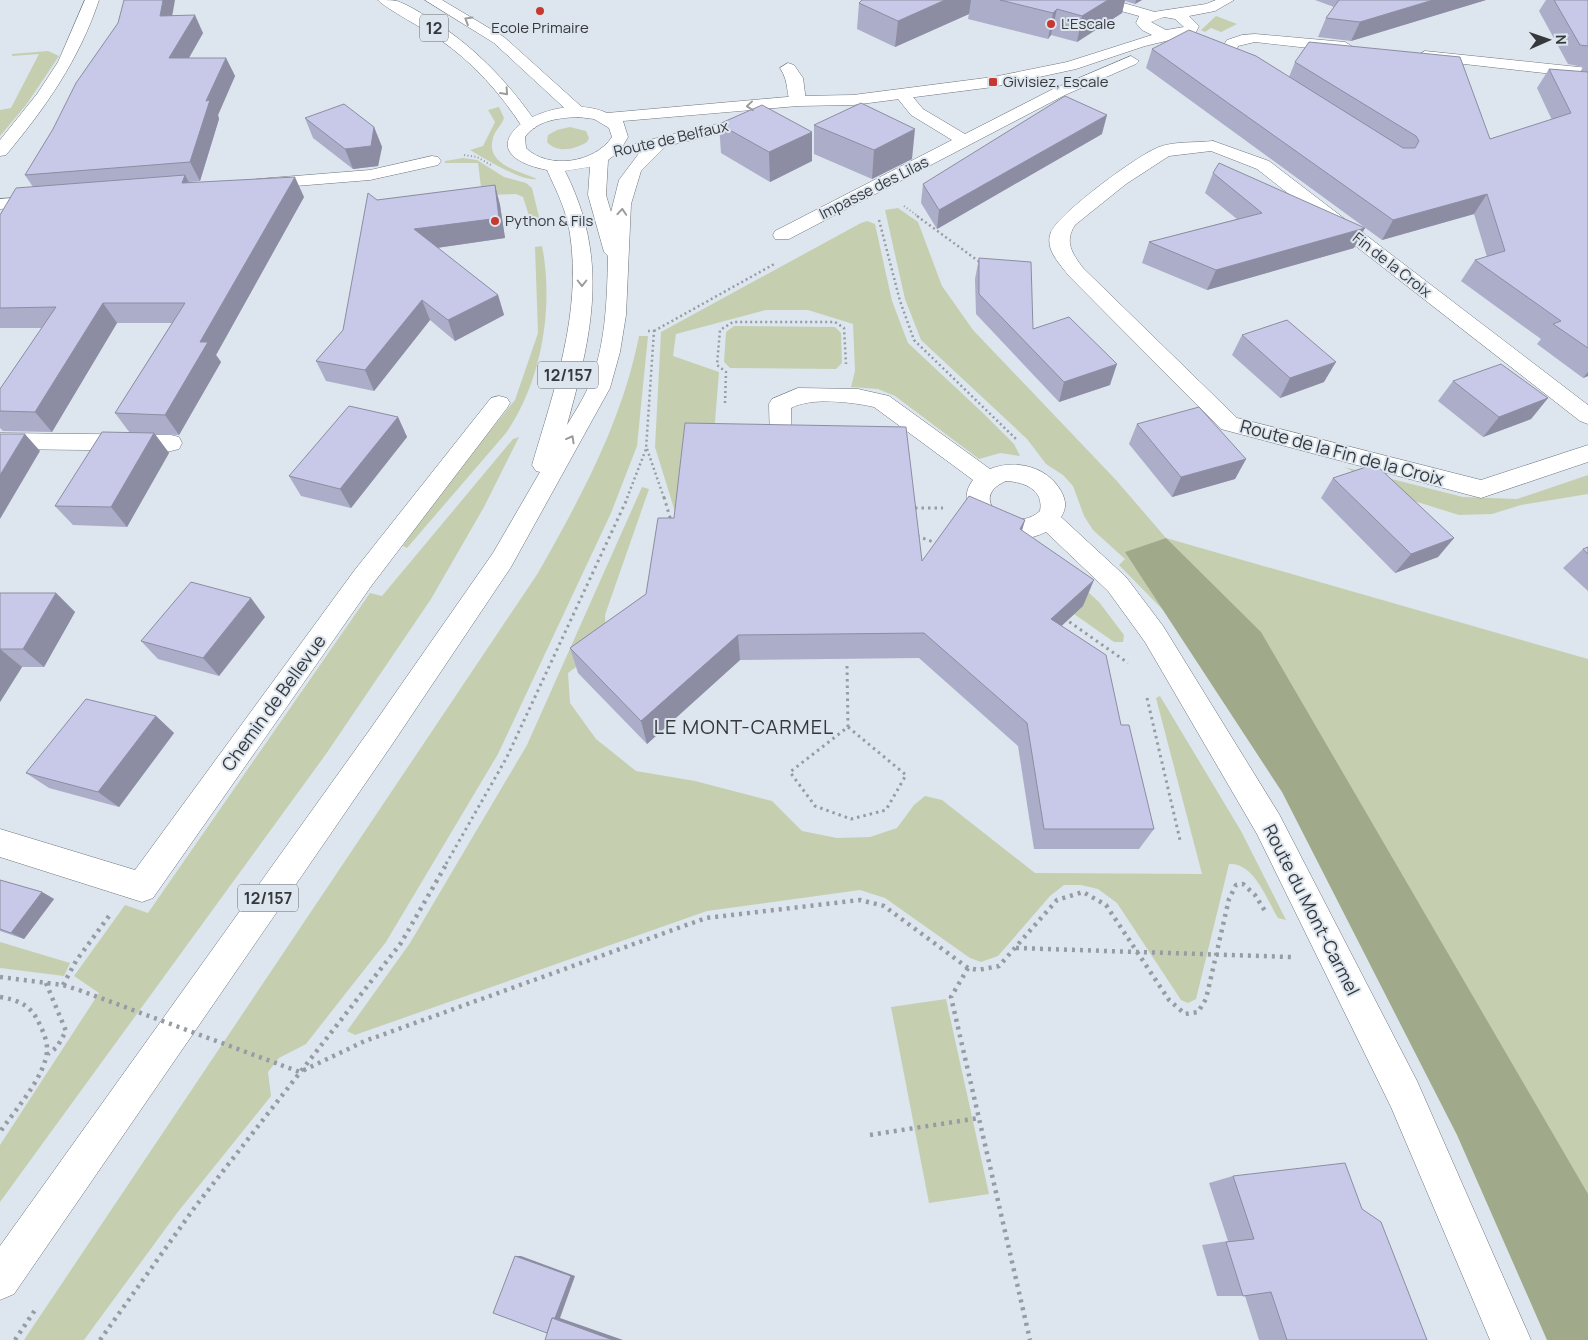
<svg xmlns="http://www.w3.org/2000/svg" width="1588" height="1340" font-family="Manrope,sans-serif">
<style>
.green{fill:#c5cfb0}
.forest{fill:#a0a98a}
.lines{fill:none;stroke-linecap:round;stroke-linejoin:round}
.minor-casing{stroke:#6d747c;stroke-width:1}
.major-casing{stroke:#6d747c;stroke-width:1}
.highway-casing{stroke:#6d747c;stroke-width:1}
.path-far3{stroke:#969ca3;stroke-width:2;stroke-dasharray:1 2.5;stroke-linecap:butt}
.path-far2{stroke:#969ca3;stroke-width:2.5;stroke-dasharray:2 3;stroke-linecap:butt}
.path-far1{stroke:#969ca3;stroke-width:3;stroke-dasharray:2.5 4;stroke-linecap:butt}
.path{stroke:#969ca3;stroke-width:4.5;stroke-dasharray:3 5;stroke-linecap:butt}
.minor{fill:#fff;fill-rule:evenodd}
.major{fill:#fff;fill-rule:evenodd}
.highway{fill:#fff;fill-rule:evenodd}
.path-bridge{stroke:#969ca3;stroke-width:4.5;stroke-dasharray:3 5;stroke-linecap:butt}
.wall{fill:#acadc8}
.shaded-wall{fill:#8c8da2}
.building{fill:#c8c9e8;stroke:#8c8da2}
.oneway{stroke:#9a9c9e}
.poi-dot{fill:#c73930;stroke:#dde5ee;stroke-width:2}
.labels{text-anchor:middle;stroke-width:4;stroke-linejoin:round;paint-order:stroke}
.far-poi-label{font-size:15px;fill:#35393c;stroke:#dde5ee;text-anchor:start}
.far-street-label{font-size:15px;fill:#35393c;stroke:#dde5ee}
.shield{fill:#dde5ee;stroke:#676d71;stroke-width:1}
.shield-label{font-size:16px;font-weight:bold;fill:#35393c}
.street-label{font-size:18px;fill:#35393c;stroke:#dde5ee}
.quarter-label{font-size:20px;letter-spacing:1px;fill:#35393c;stroke:#dde5ee}
</style>
<rect width="100%" height="100%" fill="#dde5ee"/>
<g class="green">
<polygon points="1216,16 1237,24 1221,32 1211,28 1205,32 1201,30"/>
<polygon points="48,51 59,56 26,105 0,136 0,110 11,108 39,54 12,56 12,54"/>
<path d="M499 107 504 118C502 125 495 130 493 138 485 165 520 171 537 179 522 182 484 158 470 150L483 146 495 122 488 110Z"/>
<path d="M570 127 586 131 589 138 587 142C576 149 557 154 547 142L548 135 557 130Z"/>
<polygon points="463,158 477,160 504,177 526,183 532,188 540,221 531,222 523,197 516,194 482,195 478,163 445,163 445,161"/>
<polygon points="898,208 918,222 942,286 973,330 1116,480 1166,538 1588,659 1588,1328 1166,538 1126,552 1164,611 1119,565 1125,559 1093,530 1084,516 1073,486 1063,475 1046,464 1027,439 921,340 905,299 885,210"/>
<polygon points="867,221 875,224 892,301 908,343 984,414 1014,444 1020,456 1000,453 979,459 895,396 878,389 851,387 855,371 853,324 808,310 766,310 676,334 673,356 719,372 714,434 680,528 655,447 661,332 861,223"/>
<path d="M542 246C554 306 542 382 506 433L407 548 403 546 436 497 515 400 538 333 535 247Z"/>
<polygon points="734,326 835,327 841,333 842,363 836,369 730,368 724,362 726,332"/>
<path d="M639 336H648L637 446 611 513 498 754 386 942 306 1044 279 1058 268 1072 271 1096 177 1213 84 1340H24L538 573C581 497 622 422 639 336Z"/>
<polygon points="519,437 484,507 431,599 326,754 0,1202 0,1145 99,993 74,976 125,905 148,913 370,593 382,596 513,439"/>
<polygon points="1344,467 1463,497 1517,499 1588,475 1588,494 1521,505 1492,514 1459,515 1414,501"/>
<path d="M642 487 649 489 605 615C607 653 596 652 568 673L570 703 596 739 636 771 695 781 772 801 802 831 837 838 870 837 897 828 914 805 925 796 942 800 1035 873 1202 874 1156 698 1160 696 1241 831 1286 920 1278 918C1267 900 1254 862 1229 864L1196 999 1188 1003 1181 1000 1117 903 1098 889 1081 885H1064L1050 896 998 956 981 962 970 958 885 898 860 890 707 911 355 1035 347 1031 410 943 527 745Z"/>
<polygon points="1068,574 1099,602 1124,635 1123,642 1114,642 1074,614 1083,606"/>
<polygon points="0,942 70,963 64,976 0,968"/>
<polygon points="946,999 989,1194 929,1203 891,1007"/>
</g>
<polygon class="forest" points="1166,538 1261,632 1588,1194 1588,1340 1547,1340 1457,1135 1282,792 1125,552"/>
<g class="lines">
<g class="minor-casing">
<g id="minor">
<path d="M85 0H99C79 60 46 107 6 155L0 156V140L37 94 58 62Z"/>
<polygon points="1090,0 1113,0 1155,12 1157,15 1150,19 1092,3"/>
<polygon points="1255,34 1345,42 1353,47 1345,52 1255,42 1238,46 1237,49 1241,55 1262,70 1254,75 1230,61 1221,49 1227,40 1242,35"/>
<polygon points="1425,51 1588,68 1588,78 1420,59 1417,56"/>
<polygon points="1131,56 1139,61 1136,64 1065,95 789,239 775,239 773,235 775,231 952,140 911,115 894,94 896,91 908,91 923,109 965,134 1053,89"/>
<path d="M788 63 794 65 803 78 806 101 804 104H792C785 94 790 83 780 68Z"/>
<path d="M1213 141 1269 161 1588 405V424L1580 421 1257 169 1211 151 1169 156 1126 184 1075 225C1064 242 1072 253 1083 268L1237 418 1481 480 1588 445V462L1481 498 1221 429 1069 276C1060 264 1044 249 1051 232 1059 213 1139 154 1159 147 1175 141 1196 143 1213 141Z"/>
<polygon points="432,156 438,157 441,161 438,165 370,180 258,189 252,188 249,184 252,180 258,179 370,170"/>
<polygon points="43,196 49,197 52,201 49,205 0,209 0,199"/>
<path d="M798 388 858 389 889 396 990 469C1015 459 1047 466 1061 491 1066 500 1067 508 1061 517L1126 577 1163 626 1279 814 1417 1081 1531 1340H1490L1391 1107 1257 834 1145 642 1108 591 1046 532C1035 537 1025 540 1012 538 986 535 952 507 973 480L874 407C852 402 811 397 791 408L792 442 789 448 781 450 773 448 770 442 769 404 772 399ZM1006 481C1025 482 1044 490 1040 511 1013 536 964 499 1006 481Z"/>
<polygon points="499,396 507,398 510,403 507,408 372,585 153,898 142,902 0,857 0,829 135,870 354,571 491,398"/>
<polygon points="0,433 171,435 179,437 182,443 179,449 171,451 0,449"/>
</g>
</g>
<g class="major-casing">
<path id="major" d="M1216 0H1234L1215 11 1189 16 1199 26 1196 32 1191 35 1145 46 1076 69 993 87 853 105 798 106 623 121 628 137 620 151 608 160 606 195 611 212 619 180 640 152 633 147 636 143 756 115 762 116 764 120 762 124 666 146 641 171 631 204 626 315 620 352 610 388 511 567 391 746 14 1294 0 1300V1246L371 728 493 553 540 472 536 471 532 465C554 390 582 313 570 234 567 211 556 190 547 170 453 151 550 87 607 113L798 96 853 95 993 77 1067 62 1152 35 1142 30 1136 23 1140 14 1206 4ZM1164 17 1175 19 1184 27 1166 30 1151 22ZM578 117 594 119 609 128 612 137C595 163 548 170 526 148L525 137C537 120 559 118 578 117ZM590 167 588 195 604 252 608 256C607 299 606 348 588 388 582 401 574 413 567 425 592 333 610 260 565 171Z"/>
</g>
<g class="highway-casing">
<g id="highway">
<path d="M378 0C384 0 392 0 397 1 406 4 416 10 424 15 471 43 507 80 537 124L535 128H523C500 93 474 63 439 39 428 31 383 7 378 0Z"/>
<polygon points="425,0 442,0 504,37 584,109 586,112 584,115 572,115 494,43"/>
</g>
</g>
<g class="path-far3">
<polyline points="464,155 477,157 491,165"/>
<polyline points="904,206 919,217"/>
</g>
<g class="path-far2">
<polyline points="917,216 981,263"/>
<polyline points="879,220 900,301 914,340 1016,439"/>
<polyline points="654,331 776,263"/>
<polyline points="725,403 726,372 717,365 720,330 733,322 835,322 844,328 846,364"/>
<polyline points="647,449 664,498"/>
<polyline points="627,498 646,449 654,331 648,331"/>
</g>
<g class="path-far1">
<polyline points="664,497 671,521"/>
<polyline points="915,508 943,508"/>
<polyline points="917,536 939,544"/>
<polyline points="1064,618 1128,663"/>
<polyline points="847,666 848,727"/>
<polyline points="1147,698 1180,840"/>
<polygon points="848,727 906,775 886,810 851,819 815,806 790,772"/>
<polyline points="446,864 507,757 628,497"/>
</g>
<g class="path">
<polyline points="1016,948 1291,957"/>
<polyline points="968,968 951,997 1030,1340"/>
<polyline points="0,977 63,985 79,990"/>
<polyline points="46,983 66,1031 57,1047 48,1054"/>
<polyline points="63,985 76,961 109,916"/>
<path d="M0 997C18 1000 31 1005 39 1023 43 1031 47 1040 47 1049 47 1075 14 1111 0 1132"/>
<polyline points="281,1065 300,1072 365,1041 706,918 860,900 884,906 968,968 978,970 999,966 1057,900 1083,892 1106,905 1169,1000 1185,1014 1198,1012 1206,999 1229,899 1236,885 1243,884 1255,895 1265,911"/>
<polyline points="870,1135 979,1118"/>
<polyline points="15,1340 37,1307"/>
<polyline points="100,1340 195,1207 401,943 447,863"/>
</g>
<use href="#minor" class="minor"/>
<use href="#major" class="major"/>
<use href="#highway" class="highway"/>
<polyline class="path-bridge" points="79,990 281,1065"/>
</g>
<g class="wall">
<polygon points="862,0 1142,0 1135,4 1125,1 1122,13 1077,42 1051,35 1048,39 968,19 969,14 895,47 857,29 859,3"/>
<polygon points="1315,0 1486,0 1351,41 1318,37 1326,18 1334,7"/>
<polygon points="1546,0 1588,0 1588,376 1583,378 1537,344 1541,339 1461,281 1475,260 1487,257 1474,214 1382,240 1146,68 1152,49 1289,77 1295,62 1490,139 1552,120 1537,88 1549,69 1580,72 1583,67 1568,64 1539,11"/>
<polygon points="172,16 203,33 189,58 226,58 235,76 218,115 219,119 200,181 189,182 189,183 304,197 216,355 221,362 179,435 155,434 169,453 127,527 73,525 55,506 130,433 115,413 172,323 117,323 52,432 3,431 0,428 0,389 42,328 0,328 0,215 33,187 25,175"/>
<polygon points="305,118 374,127 382,147 378,166 353,169 313,138"/>
<polygon points="719,124 812,132 812,161 770,182 721,153"/>
<polygon points="814,125 912,159 872,179 814,154"/>
<polygon points="1102,134 937,229 921,203 923,184"/>
<polygon points="1213,173 1354,248 1207,290 1142,263 1149,242 1237,219 1205,193"/>
<polygon points="495,185 500,205 505,238 437,248 498,295 504,315 455,341 430,320 374,391 326,381 316,361 343,330 377,200"/>
<polygon points="979,258 1033,329 1110,385 1059,402 976,314 975,279"/>
<polygon points="1242,335 1324,382 1280,398 1232,355"/>
<polygon points="1453,381 1548,398 1531,419 1483,437 1438,401"/>
<polygon points="398,417 407,437 351,508 301,496 289,476"/>
<polygon points="1137,424 1246,459 1235,479 1172,497 1129,444"/>
<polygon points="1333,478 1454,538 1438,557 1395,573 1321,498"/>
<polygon points="1025,520 1022,530 1083,606 1061,626 1121,725 1154,829 1139,849 1034,849 1018,746 919,658 740,660 647,744 578,673 570,648 646,594 922,561"/>
<polygon points="1588,547 1588,591 1563,568 1583,549"/>
<polygon points="0,593 56,593 75,612 44,667 22,667 0,702"/>
<polygon points="265,617 219,676 158,659 141,641"/>
<polygon points="156,716 174,733 119,807 49,788 26,773"/>
<polygon points="0,880 42,892 54,899 24,939 0,931"/>
<polygon points="1233,1176 1362,1209 1427,1340 1259,1340 1245,1296 1217,1296 1202,1245 1228,1241 1209,1183"/>
</g>
<g class="shaded-wall">
<polygon points="163,0 175,0 169,34 160,16"/>
<polygon points="945,0 971,0 969,14 895,47 898,21"/>
<polygon points="1108,0 1125,0 1122,13 1077,42 1082,16"/>
<polygon points="1136,0 1142,0 1135,4"/>
<polygon points="1433,0 1486,0 1351,41 1360,22"/>
<polygon points="1057,9 1051,35 1048,39 1053,13"/>
<polygon points="195,15 203,33 178,77 169,58"/>
<polygon points="226,58 235,76 218,115 219,119 200,181 190,162 206,101"/>
<polygon points="1107,115 1102,134 937,229 939,210"/>
<polygon points="374,127 382,147 378,166 353,169 345,149"/>
<polygon points="915,129 912,159 872,179 874,150"/>
<polygon points="812,132 812,161 770,182 769,152"/>
<polygon points="185,175 196,196 182,183"/>
<polygon points="295,177 304,197 216,355 221,362 179,435 165,415 200,342"/>
<polygon points="495,185 500,205 505,238 422,250 414,229"/>
<polygon points="1487,194 1474,214 1382,240 1393,220"/>
<polygon points="1365,228 1354,248 1207,290 1216,270"/>
<polygon points="498,295 504,315 455,341 448,320"/>
<polygon points="422,300 430,320 374,391 365,370"/>
<polygon points="103,303 117,323 52,432 35,412"/>
<polygon points="1336,362 1324,382 1280,398 1290,378"/>
<polygon points="1117,364 1110,385 1059,402 1064,382"/>
<polygon points="1588,372 1588,376 1583,378"/>
<polygon points="1548,398 1531,419 1483,437 1499,417"/>
<polygon points="398,417 407,437 351,508 340,489"/>
<polygon points="154,433 169,453 127,527 111,507"/>
<polygon points="25,434 40,451 0,519 0,475"/>
<polygon points="1246,459 1235,479 1172,497 1181,477"/>
<polygon points="1025,520 1017,547 1020,529"/>
<polygon points="1454,538 1438,557 1395,573 1411,554"/>
<polygon points="1094,580 1083,606 1041,645 1051,619"/>
<polygon points="56,593 75,612 44,667 23,649"/>
<polygon points="251,598 265,617 219,676 203,658"/>
<polygon points="738,635 740,660 647,744 641,721"/>
<polygon points="0,649 22,667 0,702"/>
<polygon points="156,716 174,733 119,807 98,792"/>
<polygon points="42,892 54,899 24,939 11,933"/>
<polygon points="515,1256 521,1256 575,1276 560,1318 623,1340 613,1340 552,1318"/>
</g>
<g class="building">
<polygon points="124,0 163,0 160,16 195,15 169,58 226,58 206,101 210,100 190,162 25,175 53,129 76,83 118,23"/>
<polygon points="862,0 945,0 898,21 859,3"/>
<polygon points="1000,0 1108,0 1082,16 1057,9 1053,13"/>
<polygon points="1339,0 1433,0 1360,22 1326,18"/>
<polygon points="1554,0 1588,0 1588,46 1580,45"/>
<polygon points="1189,30 1256,56 1403,148 1415,148 1419,141 1416,136 1295,62 1309,42 1460,57 1490,139 1571,113 1549,69 1588,72 1588,348 1553,324 1561,321 1475,260 1505,251 1487,194 1393,220 1152,49"/>
<polygon points="1065,96 1107,115 939,210 923,184"/>
<polygon points="861,103 915,129 874,150 814,125"/>
<polygon points="344,104 374,127 371,146 345,149 305,118"/>
<polygon points="762,105 812,132 769,152 719,124"/>
<polygon points="1219,163 1365,228 1216,270 1149,242 1262,213 1213,173"/>
<polygon points="185,175 182,183 295,177 200,342 208,342 165,415 115,413 185,303 103,303 35,412 0,411 0,389 56,307 0,308 0,215 16,188"/>
<polygon points="495,185 499,218 414,229 498,295 448,320 422,300 365,370 316,361 343,330 368,193 377,200"/>
<polygon points="979,258 1031,262 1033,329 1069,317 1117,364 1064,382 979,294"/>
<polygon points="1287,320 1336,362 1290,378 1242,335"/>
<polygon points="1501,364 1548,398 1499,417 1453,381"/>
<polygon points="349,406 398,417 340,489 289,476"/>
<polygon points="1199,407 1246,459 1181,477 1137,424"/>
<polygon points="685,423 906,427 922,561 969,496 1025,520 1020,529 1094,580 1051,619 1106,655 1121,725 1129,725 1154,829 1044,829 1027,723 924,633 738,635 641,721 570,648 646,594 658,518 674,518"/>
<polygon points="102,432 154,433 111,507 55,506"/>
<polygon points="0,434 25,434 0,475"/>
<polygon points="1375,464 1454,538 1411,554 1333,478"/>
<polygon points="1588,547 1588,554 1583,549"/>
<polygon points="191,582 251,598 203,658 141,641"/>
<polygon points="0,593 56,593 23,649 0,649 0,650"/>
<polygon points="86,699 156,716 98,792 26,773"/>
<polygon points="0,880 42,892 11,933 0,929"/>
<polygon points="1345,1163 1362,1209 1381,1222 1427,1340 1287,1340 1271,1292 1243,1296 1226,1242 1254,1239 1233,1176"/>
<polygon points="515,1256 571,1276 555,1318 552,1318 547,1333 493,1313"/>
<polygon points="552,1318 613,1340 545,1340"/>
</g>
<defs><path id="oneway-chevron" d="M-2-3.5L2.5 0L-2 3.5" fill="none" stroke-width="1.6" stroke-linecap="round" stroke-linejoin="round" transform="scale(1.25)"/></defs>
<g class="oneway">
<use href="#oneway-chevron" transform="translate(468 20) rotate(-149)"/>
<use href="#oneway-chevron" transform="translate(505 92) rotate(48)"/>
<use href="#oneway-chevron" transform="translate(750 106) rotate(174)"/>
<use href="#oneway-chevron" transform="translate(622 212) rotate(-86)"/>
<use href="#oneway-chevron" transform="translate(582 283) rotate(90)"/>
<use href="#oneway-chevron" transform="translate(571 439) rotate(-61)"/>
</g>
<g class="poi-dot">
<circle cx="540" cy="11" r="5"/>
<circle cx="1051" cy="24" r="5"/>
<rect x="988" y="77" width="10" height="10" rx="2.5"/>
<circle cx="495" cy="221" r="5"/>
</g>
<g class="labels">
<g class="far-poi-label">
<text x="1061" y="29">L'Escale</text>
<text x="540" y="33" text-anchor="middle">Ecole Primaire</text>
<text x="1003" y="87">Givisiez, Escale</text>
<text x="505" y="226">Python &amp; Fils</text>
</g>
<g class="far-street-label">
<text transform="translate(671 139) rotate(-13)" y="5">Route de Belfaux</text>
<text transform="translate(874 188) rotate(-27)" y="5">Impasse des Lilas</text>
<text transform="translate(1392 265) rotate(38)" y="5">Fin de la Croix</text>
</g>
<g class="shield">
<rect x="420" y="14.5" width="28" height="27" rx="4"/>
<rect x="538" y="361.5" width="60" height="27" rx="4"/>
<rect x="238" y="884.5" width="60" height="27" rx="4"/>
</g>
<g class="shield-label">
<text x="434" y="34">12</text>
<text x="568" y="381">12/157</text>
<text x="268" y="904">12/157</text>
</g>
<g class="street-label">
<text transform="translate(1342 453) rotate(15)" y="6">Route de la Fin de la Croix</text>
<text transform="translate(274 703) rotate(-54)" y="6">Chemin de Bellevue</text>
<text transform="translate(1311 910) rotate(63)" y="6">Route du Mont-Carmel</text>
</g>
<g class="quarter-label">
<text x="744" y="734">LE MONT-CARMEL</text>
</g>
</g>
<g transform="translate(1548 40) rotate(88)" stroke="#dde5ee" stroke-width="4" paint-order="stroke">
<path d="M0-4L9 19L0 12L-9 19Z" fill="#35393c"/>
<text y="-8" font-size="14" font-weight="bold" text-anchor="middle" fill="#35393c">N</text>
</g>
</svg>
